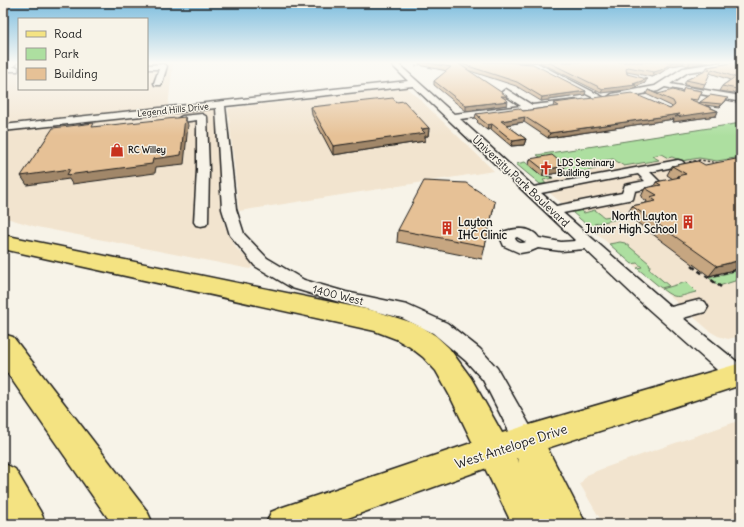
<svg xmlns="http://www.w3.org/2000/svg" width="744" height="527" font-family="Delius,sans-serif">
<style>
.built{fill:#f2e4cf}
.green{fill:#addfa0;stroke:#647e5e}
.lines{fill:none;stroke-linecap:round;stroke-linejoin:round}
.minor-casing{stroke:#1c1c1c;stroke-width:3}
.major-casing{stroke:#1c1c1c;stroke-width:3}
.highway-casing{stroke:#1c1c1c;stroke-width:3}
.path-far2{stroke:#1c1c1c;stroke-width:1;stroke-dasharray:2 1.5;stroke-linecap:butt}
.path-far1{stroke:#1c1c1c;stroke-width:1.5;stroke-dasharray:2.5 2;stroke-linecap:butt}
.path{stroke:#1c1c1c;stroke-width:2.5;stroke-dasharray:4.5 3.5;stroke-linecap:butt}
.minor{fill:#f7f3e8;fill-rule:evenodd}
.major{fill:#f4e382;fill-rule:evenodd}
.highway{fill:#f4e382;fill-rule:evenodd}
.wall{fill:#c6a681;stroke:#1c1c1c}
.shaded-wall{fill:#a18769;stroke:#1c1c1c}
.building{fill:#e6c196;stroke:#1c1c1c}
.labels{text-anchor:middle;stroke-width:3;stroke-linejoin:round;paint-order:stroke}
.far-street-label{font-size:9px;fill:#1c1c1c;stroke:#f7f3e8}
.far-poi-label{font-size:9px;font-weight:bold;fill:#1c1c1c;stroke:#f7f3e8;text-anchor:start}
.street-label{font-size:11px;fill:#1c1c1c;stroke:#f7f3e8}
.poi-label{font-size:11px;font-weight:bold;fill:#1c1c1c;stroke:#f7f3e8;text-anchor:end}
.near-street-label{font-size:13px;fill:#1c1c1c;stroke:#f7f3e8}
</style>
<rect width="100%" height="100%" fill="#f7f3e8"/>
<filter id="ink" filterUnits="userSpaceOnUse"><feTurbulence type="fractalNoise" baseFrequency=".025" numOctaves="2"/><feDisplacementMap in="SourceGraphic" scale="8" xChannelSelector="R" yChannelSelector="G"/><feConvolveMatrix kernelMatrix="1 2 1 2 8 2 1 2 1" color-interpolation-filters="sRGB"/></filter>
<g filter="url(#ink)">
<g class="built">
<polygon points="3,62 19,62 19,89 147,89 147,62 173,62 168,108 3,125"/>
<polygon points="408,88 494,171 239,211 228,108"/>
<polygon points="214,108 217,109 222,215 225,226 236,248 254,265 250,269 37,227 3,217 3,130"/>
<polygon points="741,123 741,336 728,339 718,336 711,332 536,181 582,173 555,152"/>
<polygon points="741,420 741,524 603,524 580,484 587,475 604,468"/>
</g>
<g class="green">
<polygon points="741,123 741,157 717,161 699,158 682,161 672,157 668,158 661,154 652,156 659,160 624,166 613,159 588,163 596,169 577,173 570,170 561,171 537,155"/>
<polygon points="525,162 542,176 546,175 553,178 543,180 546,184 540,184 516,164"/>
<polygon points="580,210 584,213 595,210 604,217 618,215 615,212 619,211 627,217 594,224 601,231 596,233 572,212"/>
<polygon points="620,242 625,243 649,263 650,266 649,269 669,286 661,288 637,268 642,267 637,263 632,264 609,244"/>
<polygon points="739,270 741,271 741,279 719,286 709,278"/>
<path d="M686 282 696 292C679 296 677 301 662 289Z"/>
</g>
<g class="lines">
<g class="minor-casing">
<g id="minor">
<polygon points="9,62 17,62 13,67 18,67 18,71 3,71 3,67"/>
<path d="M389 62H396L454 114 521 106 503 94 502 92 506 89 532 105 578 100 579 102 575 105 460 119 534 187 678 160 682 161 684 163 682 165 650 172 661 183 659 186 635 191 633 199 563 213 671 307 699 300 705 302 708 307 705 312 683 318 741 365V387L734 385 645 306 585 249 561 251 538 248 531 251 520 253 504 246 500 237 503 232C515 228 531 226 539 238L561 242 576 241 413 86 225 106 236 209 244 234 267 258 304 280 346 292 407 305 447 323 480 349 497 368 534 433 538 441 534 449 526 453 518 449 483 380 466 361 433 333 402 318 346 304 292 288 255 266 230 235 222 209 216 108 3 131V125L408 81ZM638 174 645 181 625 185 622 193 556 206 541 193ZM517 237 526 242C522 244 516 243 515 238Z"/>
<polygon points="490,62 537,63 605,98 604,100 598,100 532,67 493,64"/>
<polygon points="724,62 741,62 741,64 688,72 670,84 741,96 741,102 665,87 658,91 612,100 608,97 612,94 655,86 683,68"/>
<polygon points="163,64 167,66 162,83 161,85 155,85 154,83 159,69 147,69 147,65"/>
<polygon points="202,114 207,117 209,170 208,222 206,225 201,226 196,225 194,222 197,170 197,120 182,122 177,119 182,116"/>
</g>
</g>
<g class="major-casing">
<polygon id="major" points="741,363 741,385 495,465 331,524 266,524 271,512 283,507 495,435"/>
</g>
<g class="highway-casing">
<g id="highway">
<polygon points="3,235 375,311 407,321 422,327 436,336 449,348 471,378 519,463 510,441 514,430 526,425 538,430 586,524 512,524 450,396 436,371 423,357 410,347 396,339 375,331 3,249"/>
<polygon points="3,334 13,337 147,511 153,524 112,524 3,367"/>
<polygon points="3,463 15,469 40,511 46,524 7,524 3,517"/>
</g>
</g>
<polyline class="path-far2" points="415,66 422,64"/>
<g class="path-far1">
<polyline points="689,162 700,160 718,163"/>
<polyline points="562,172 571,171 578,174"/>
<polyline points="546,175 553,178"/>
</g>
<g class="path">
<polyline points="692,266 721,287"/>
<polyline points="707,277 739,269"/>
</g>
<use href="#minor" class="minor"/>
<use href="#major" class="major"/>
<use href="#highway" class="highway"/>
</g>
<g class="wall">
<polygon points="417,62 502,62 585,95 541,101 516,86 467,70 506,100 507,105 466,111 434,85 434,81 447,71 423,66"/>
<polygon points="539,62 709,62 688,66 683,64 671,66 659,74 652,77 627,72 627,74 645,83 635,87 634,89 601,93"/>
<polygon points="741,62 741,87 734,93 719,91 722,86 730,80 710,73 703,88 684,85 686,80 705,71 707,67"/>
<polygon points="684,88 702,91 697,102 699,103 700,102 726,101 720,107 705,105 718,111 716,116 673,122 674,119 548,138 524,122 506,125 526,139 524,145 511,146 491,129 487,130 477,122 478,121 475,118 476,114 523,111 553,107 554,103 670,109 672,107 671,106 646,94 648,90 658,94 681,93"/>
<polygon points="396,102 429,128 428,136 425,136 425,141 333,155 312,115 311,107"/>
<polygon points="530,159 563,172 542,176 529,165"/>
<polygon points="698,161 741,268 709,276 627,215 632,206 646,203 647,201 641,197 645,188 654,186 656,182 673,179 667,175 672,166"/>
<polygon points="495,202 482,259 397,242 398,230"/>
</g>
<g class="shaded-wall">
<polygon points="673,62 684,62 683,64 671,66 659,74 652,77 654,72"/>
<polygon points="690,62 709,62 688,66"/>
<polygon points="647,79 645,83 635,87 634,89 601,93 603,89 633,84"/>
<polygon points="741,85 741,87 734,93 737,89"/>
<polygon points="586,91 585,95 541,101 542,97"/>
<polygon points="501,96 507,96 506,100"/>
<polygon points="728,98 726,101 720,107 721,104"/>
<polygon points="508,101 507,105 466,111 466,106"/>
<polygon points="718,111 716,116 673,122 674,119 548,138 550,133 680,114"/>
<polygon points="185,117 188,125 184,164 156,167 155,173 72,184 69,179 27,185 21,176"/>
<polygon points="525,117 524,122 499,126 501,121"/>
<polygon points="492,124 491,129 487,130 488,125"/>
<polygon points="429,128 428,136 425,136 425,141 333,155 333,146"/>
<polygon points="526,139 524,145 511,146 513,141"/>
<polygon points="565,166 563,172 542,176 544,170"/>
<polygon points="741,260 741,268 709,276 717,266"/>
</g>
<g class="building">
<polygon points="423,62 502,62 533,64 586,91 542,97 517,82 459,63 459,64 507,96 501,96 508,101 466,106 434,81 451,67"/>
<polygon points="548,62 673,62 661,70 654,72 628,67 626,69 627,74 647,79 633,84 636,85 603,89"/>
<polygon points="738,62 741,62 741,85 737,89 722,86 735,77 712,69 705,84 686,80 710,69 707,67"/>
<polygon points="684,88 702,91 698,100 689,99 718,111 675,117 680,114 550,133 525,117 501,121 526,139 513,141 492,124 488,125 478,117 480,117 476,114 519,108 523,111 559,106 554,103 632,93 670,109 675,105 673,101 648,90 658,94 673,90 682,93"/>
<polygon points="710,95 728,98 721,104 700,102"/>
<polygon points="393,98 396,102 404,101 429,128 421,129 425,133 333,146 311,107"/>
<polygon points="185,117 181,155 153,159 152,164 67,175 70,169 21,176 53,128 94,123 92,127"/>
<polygon points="552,155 565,166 544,170 530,159"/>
<polygon points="741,158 741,260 717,266 632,206 656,201 650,197 657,195 645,188 661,185 656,182 680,177 677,176 686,174 672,166 698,161 705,165"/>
<polygon points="424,181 466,183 495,202 485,246 398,230"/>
</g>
</g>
<linearGradient id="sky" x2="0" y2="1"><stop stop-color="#7bbcde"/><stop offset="0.46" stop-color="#fbfaf5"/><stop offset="1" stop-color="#fbfaf5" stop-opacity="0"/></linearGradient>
<rect width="744" height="136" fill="url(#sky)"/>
<defs>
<g id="shop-bare" transform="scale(1.08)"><path d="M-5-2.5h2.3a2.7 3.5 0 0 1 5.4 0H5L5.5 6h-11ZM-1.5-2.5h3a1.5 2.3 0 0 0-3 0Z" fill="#c8321e" stroke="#f7f3e8" stroke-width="2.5" paint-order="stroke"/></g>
<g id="church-bare" transform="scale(1.08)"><path d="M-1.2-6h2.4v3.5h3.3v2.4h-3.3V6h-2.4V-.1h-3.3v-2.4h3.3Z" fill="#c8321e" stroke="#f7f3e8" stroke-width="2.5" paint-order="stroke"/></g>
<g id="building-bare" transform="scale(1.08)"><path d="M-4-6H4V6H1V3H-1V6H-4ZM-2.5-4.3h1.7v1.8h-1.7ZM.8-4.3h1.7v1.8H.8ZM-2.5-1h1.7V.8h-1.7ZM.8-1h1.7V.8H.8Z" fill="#c8321e" stroke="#f7f3e8" stroke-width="2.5" paint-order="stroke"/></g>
</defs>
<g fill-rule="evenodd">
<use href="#shop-bare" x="117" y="150"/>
<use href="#church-bare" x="546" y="168"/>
<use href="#building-bare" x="688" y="222"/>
<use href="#building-bare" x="447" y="228"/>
</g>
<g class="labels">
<g class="far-street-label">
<text transform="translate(173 110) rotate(-6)" y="3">Legend Hills Drive</text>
</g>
<g class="far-poi-label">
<text x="128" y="153">RC Willey</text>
<text x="557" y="166">LDS Seminary<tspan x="557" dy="10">Building</tspan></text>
</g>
<g class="street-label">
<text transform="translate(521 181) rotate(43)" y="4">University Park Boulevard</text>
<text transform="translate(338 295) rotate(14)" y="4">1400 West</text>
</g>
<g class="poi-label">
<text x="677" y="220">North Layton<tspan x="677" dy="13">Junior High School</tspan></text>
<text x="458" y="226" text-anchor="start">Layton<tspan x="458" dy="13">IHC Clinic</tspan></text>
</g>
<g class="near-street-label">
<text transform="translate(511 446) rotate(-18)" y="5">West Antelope Drive</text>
</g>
</g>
<rect width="744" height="527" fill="none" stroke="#f7f3e8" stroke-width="16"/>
<rect x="8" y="8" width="728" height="511" fill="none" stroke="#1c1c1c" stroke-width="1.5" filter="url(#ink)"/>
<rect x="18" y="18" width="130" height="72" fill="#f7f3e8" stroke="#9f9d96"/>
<rect x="26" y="31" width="20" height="6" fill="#f4e382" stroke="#9f9d96"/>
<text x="54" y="38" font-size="12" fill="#1c1c1c">Road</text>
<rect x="26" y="48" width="20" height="12" fill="#addfa0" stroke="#9f9d96"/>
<text x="54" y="58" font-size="12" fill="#1c1c1c">Park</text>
<rect x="26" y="68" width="20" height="12" fill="#e6c196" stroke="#9f9d96"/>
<text x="54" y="78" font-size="12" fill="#1c1c1c">Building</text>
</svg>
